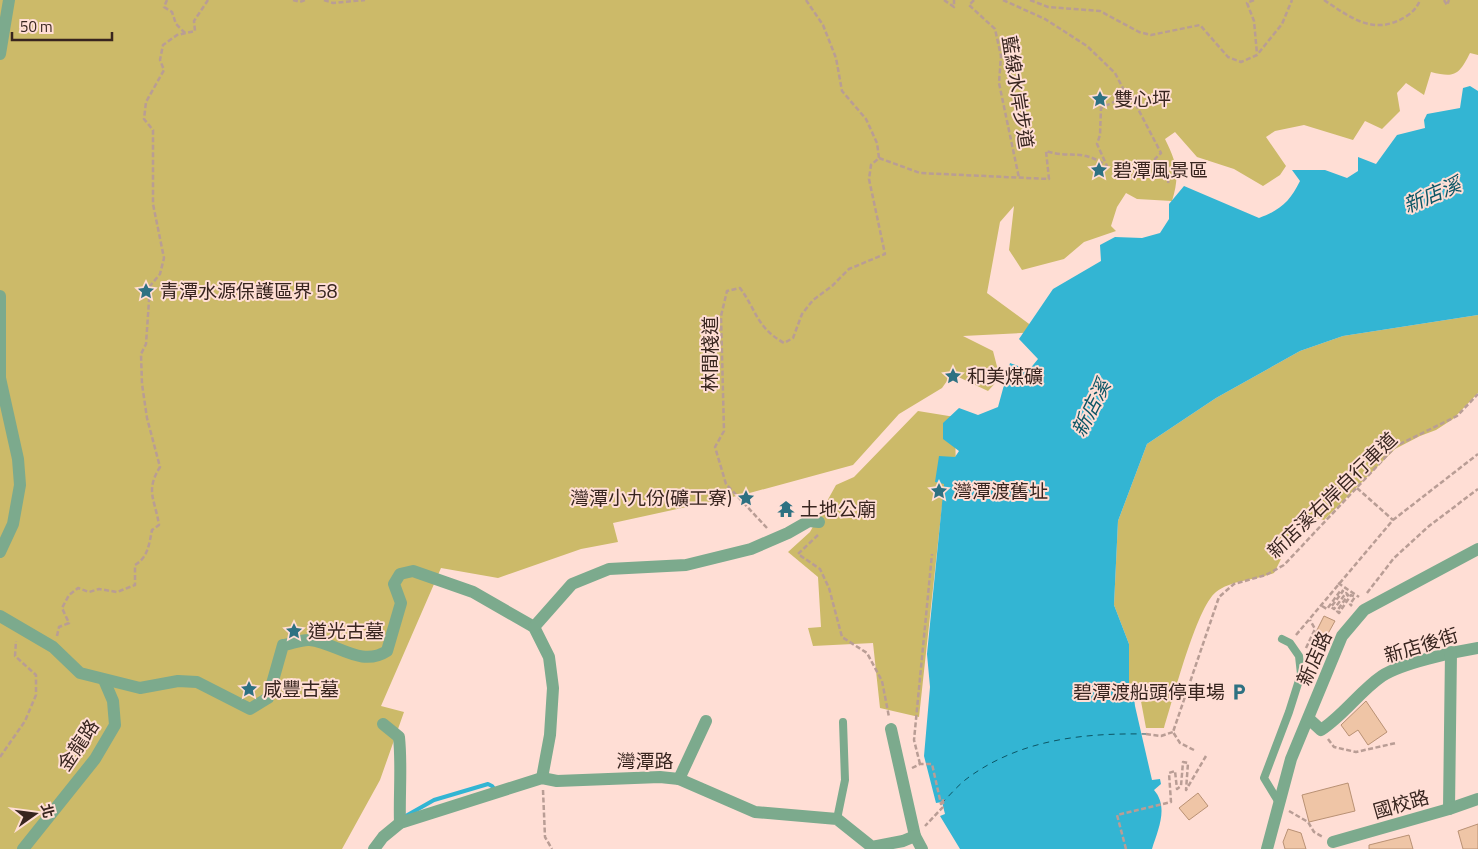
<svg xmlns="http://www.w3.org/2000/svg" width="1478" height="849" font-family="'Titillium Web','Noto Sans TC',sans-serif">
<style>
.green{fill:#ccba69}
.water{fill:#33b5d3}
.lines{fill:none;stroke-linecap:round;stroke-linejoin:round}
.stream{stroke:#33b5d3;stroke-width:4}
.ferry{stroke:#0c5565;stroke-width:1;stroke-dasharray:6 5;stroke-linecap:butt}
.building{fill:#efc5a6;stroke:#b99174}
.path{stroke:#b99d95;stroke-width:2.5;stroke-dasharray:5 2.5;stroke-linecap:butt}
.lane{stroke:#7caa8d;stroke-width:8}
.street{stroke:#7caa8d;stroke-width:12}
.labels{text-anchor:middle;stroke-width:4;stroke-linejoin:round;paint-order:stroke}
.street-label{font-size:19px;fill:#38251f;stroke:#ffded5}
.poi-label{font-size:19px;fill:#38251f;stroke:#ffded5;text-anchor:start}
.water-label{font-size:20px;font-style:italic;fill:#0c5565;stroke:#ffded5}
</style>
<rect width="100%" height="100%" fill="#ffded5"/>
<g class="green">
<path d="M0 0H1478V55L1470 53C1459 75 1455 78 1431 72L1424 95 1406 83 1397 93 1400 111 1382 129 1365 121 1353 140 1304 125 1275 131 1266 137 1286 166 1280 175 1263 186 1234 169 1197 157 1175 132 1165 139C1177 163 1180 175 1172 201L1137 199 1126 193 1117 207 1111 226 1116 231 1084 242 1064 259 1022 270 1009 250 1014 206 1000 222 987 293 1040 332 963 336 993 351 1000 378 988 391 952 374 942 388 899 414 853 465 746 494 613 523 618 542 581 549 498 578 441 568 381 706 404 712 380 780 342 849H0Z"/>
<path d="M1478 315V393L1453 419 1436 430 1420 436 1395 449 1324 520 1306 515 1278 548 1281 559 1274 573C1256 580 1231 580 1216 592 1196 608 1173 700 1164 728H1146L1140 696 1145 695 1144 690 1129 687V644L1114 605 1118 521 1147 444 1216 398 1300 351 1343 336Z"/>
<polygon points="918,411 955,417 956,483 942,506 919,717 880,708 873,643 813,646 808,628 821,627 818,577 788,552 810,532 836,485 854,477"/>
</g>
<path class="water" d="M1470 86 1478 91V315L1343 336 1300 351 1216 398 1147 444 1118 521 1114 605 1129 644V687L1133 689 1135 706 1152 780 1160 779 1161 784 1154 790C1169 807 1158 830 1152 849H960L940 816 945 814 942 802 936 803 924 756 930 687 927 654 944 484 935 482 939 456 955 457 959 451 943 439V423L959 408 978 415 998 407 1010 363 1029 370 1038 359 1019 339 1053 289 1101 261 1100 245 1115 237 1142 238 1160 233 1169 219V204L1184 186 1259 218C1281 210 1290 201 1300 181L1292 170H1325L1347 178 1358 171V157L1376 164 1397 135 1425 128 1424 120 1427 114 1460 108 1463 88Z"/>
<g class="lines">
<polyline class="stream" points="404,817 434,800 488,784 492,786 495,790"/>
<path class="ferry" d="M941 804C950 795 959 784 969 777 1022 739 1084 733 1146 734"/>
</g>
<g class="building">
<polygon points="1324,616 1335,621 1325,639 1315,634"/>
<polygon points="1366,701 1387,732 1368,745 1358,730 1349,736 1341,725"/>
<polygon points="1348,783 1355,811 1309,822 1302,795"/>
<polygon points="1198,793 1208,806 1189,820 1179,808"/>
<polygon points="1478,824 1478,849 1463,849 1458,831"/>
<polygon points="1288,829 1301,833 1306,849 1285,849 1283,842"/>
<polygon points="1409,835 1413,849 1369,849 1369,845"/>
</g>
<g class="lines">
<g class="path">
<polyline points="167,0 164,7 172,12 176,24 185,33"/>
<polyline points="293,0 300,2 305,0"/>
<polyline points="324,0 333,3 365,0"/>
<polyline points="806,0 823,25 836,58 842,91 866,119 877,143 879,158"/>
<polyline points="944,0 954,7 954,0"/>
<polyline points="974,0 969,5 995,29 1001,56 999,83 1019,178"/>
<polyline points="1003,0 1045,19 1087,46 1115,73 1127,96 1136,105 1161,153 1155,159 1169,178 1168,183"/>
<polyline points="1030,0 1048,7 1100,11 1139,32 1151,35 1200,25 1228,57 1241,62 1257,55 1282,24 1292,0"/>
<polyline points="1254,0 1247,3 1254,21 1257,54"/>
<path d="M1324 0C1351 18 1374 36 1405 17 1412 13 1417 8 1420 0"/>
<polyline points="1444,0 1447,5 1449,0"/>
<path d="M879 158 920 173 1049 179 1046 151C1072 159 1081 148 1107 166L1097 144 1100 135 1101 108 1127 96"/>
<polyline points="1357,488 1393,520"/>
<path d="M767 528 726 484 715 447 724 431 721 316 727 291 740 288C757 311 756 327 784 343L793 338 802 314 813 300 832 286 849 269 885 254 869 179 871 165 879 158"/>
<polyline points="818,535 798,554 820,569 829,588 842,637 867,653 882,681 889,717"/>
<polyline points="1338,583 1359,597"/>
<polyline points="1367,593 1394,558 1429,526 1478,489"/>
<polyline points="1322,606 1327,609 1341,590 1343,591 1331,607 1334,609 1346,593 1348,595 1337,611 1339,613 1351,595 1355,597 1350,604 1352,606"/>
<polyline points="1296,635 1393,520 1478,454"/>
<path d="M57 636 59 627 69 623 62 608 69 595 78 588 89 592 99 589 117 592 135 585V565C148 557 149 545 152 530L159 525C155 499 145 491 160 467L147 418 142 384 141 354 146 344 150 286 160 274 164 258 153 204V130L144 119 146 102 164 70 160 60 163 45 177 35 195 31 194 21 208 0"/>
<polyline points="1306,648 1315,629 1310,620"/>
<polyline points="1146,734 1161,736 1173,732"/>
<polyline points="1328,739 1334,747 1356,752 1396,743"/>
<polyline points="1194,750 1180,743 1173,732 1219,597 1234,584 1266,575 1284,565 1396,446 1457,416 1478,394"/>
<polyline points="0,757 25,721 36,695 36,675 15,656 16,641"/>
<polyline points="920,764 914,740 932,554"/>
<polyline points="912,768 920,764 932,764 941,804 943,799 943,807 925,826"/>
<polyline points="543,790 545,837 552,849"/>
<polyline points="1289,811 1308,822 1314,832 1323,837"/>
<polyline points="1126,849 1117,815 1171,802 1169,773 1175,771 1177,789 1181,786 1183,762 1188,763 1186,790 1206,756"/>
</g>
<g class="lane">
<polyline points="1278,801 1264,778 1289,712 1301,674 1299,656 1290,643 1282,639"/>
<polyline points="837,819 845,780 843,722"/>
</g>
<g class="street">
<polyline points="0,54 9,0"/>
<polyline points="0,296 0,378 18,459 20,485 13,524 0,552"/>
<path d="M0 616 53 647 80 673 140 688 178 681 197 682 250 709 268 698 283 645C291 644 302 639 310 640 337 643 361 668 387 651L401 603 394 584 400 574 413 571 473 592 534 627 549 657 553 688 550 735 542 778"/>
<polyline points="534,627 572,584 609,569 686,565 751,549 788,533 809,521 819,522"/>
<path d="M1309 719 1321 730C1344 715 1360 691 1382 676 1402 663 1453 652 1478 648"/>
<path d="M383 724 399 737C402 766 399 794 400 823"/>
<polyline points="891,729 915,836 922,849"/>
<polyline points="679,779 706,721"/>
<polyline points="1449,809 1451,652"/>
<polyline points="1333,842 1449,809 1478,799"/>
<polyline points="23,849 95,759 115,725 113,701 104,680"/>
<polyline points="374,849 383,837 400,823 542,778 557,781 660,777 679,779 755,812 837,819 872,847 903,841 915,836"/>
<polyline points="1267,849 1291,759 1342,636 1364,610 1478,549"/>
</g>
</g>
<defs>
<g id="sight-bare" transform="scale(1.35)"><path d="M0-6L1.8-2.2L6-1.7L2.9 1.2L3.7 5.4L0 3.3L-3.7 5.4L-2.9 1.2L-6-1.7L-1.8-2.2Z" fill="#2e7182" stroke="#ffded5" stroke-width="2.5" paint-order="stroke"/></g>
<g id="temple-bare" transform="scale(1.35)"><path d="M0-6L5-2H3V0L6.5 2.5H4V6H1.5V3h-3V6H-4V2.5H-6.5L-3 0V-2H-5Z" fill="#2e7182" stroke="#ffded5" stroke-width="2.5" paint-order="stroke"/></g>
<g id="parking-bare" transform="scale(1.35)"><path d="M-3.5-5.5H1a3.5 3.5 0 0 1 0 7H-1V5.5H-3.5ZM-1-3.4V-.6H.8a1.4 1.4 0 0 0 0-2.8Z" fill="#2e7182" stroke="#ffded5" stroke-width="2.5" paint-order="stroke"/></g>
</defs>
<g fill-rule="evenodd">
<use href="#sight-bare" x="1100" y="99"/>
<use href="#sight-bare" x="1099" y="170"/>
<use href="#sight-bare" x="146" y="291"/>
<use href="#sight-bare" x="953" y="376"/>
<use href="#sight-bare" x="939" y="491"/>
<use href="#sight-bare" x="746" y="498"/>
<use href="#temple-bare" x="786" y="509"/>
<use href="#sight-bare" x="294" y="631"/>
<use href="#sight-bare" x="249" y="689"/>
<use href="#parking-bare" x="1239" y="692"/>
</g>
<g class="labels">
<g class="street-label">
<text transform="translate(1018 92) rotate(81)" y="7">藍線水岸步道</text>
<text transform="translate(710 354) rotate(-90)" y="7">林間棧道</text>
<text transform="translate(1332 495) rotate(-44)" y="7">新店溪右岸自行車道</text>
<text transform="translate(1421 645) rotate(-17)" y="7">新店後街</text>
<text transform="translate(1314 658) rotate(-66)" y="7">新店路</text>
<text transform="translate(78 745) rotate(-56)" y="7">金龍路</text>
<text x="645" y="768">灣潭路</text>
<text transform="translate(1401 804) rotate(-16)" y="7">國校路</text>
</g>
<g class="poi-label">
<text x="1114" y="106">雙心坪</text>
<text x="1113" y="177">碧潭風景區</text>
<text x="160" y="298">青潭水源保護區界 58</text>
<text x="967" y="383">和美煤礦</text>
<text x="953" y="498">灣潭渡舊址</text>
<text x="732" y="505" text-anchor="end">灣潭小九份(礦工寮)</text>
<text x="800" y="516">土地公廟</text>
<text x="308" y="638">道光古墓</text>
<text x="263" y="696">咸豐古墓</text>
<text x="1225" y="699" text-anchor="end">碧潭渡船頭停車場</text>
</g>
<g class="water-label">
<text transform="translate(1432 195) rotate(-23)" y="7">新店溪</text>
<text transform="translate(1091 408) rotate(-63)" y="7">新店溪</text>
</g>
</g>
<g transform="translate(35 814) rotate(76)" stroke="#ffded5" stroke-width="4" paint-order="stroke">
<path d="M0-4L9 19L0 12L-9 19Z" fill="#38251f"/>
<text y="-8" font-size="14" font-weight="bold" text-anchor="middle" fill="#38251f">北</text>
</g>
<path d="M12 32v8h100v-8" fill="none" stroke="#38251f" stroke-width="2.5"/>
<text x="20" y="32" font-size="15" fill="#38251f" stroke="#ffded5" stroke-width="4" paint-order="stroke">50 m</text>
</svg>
